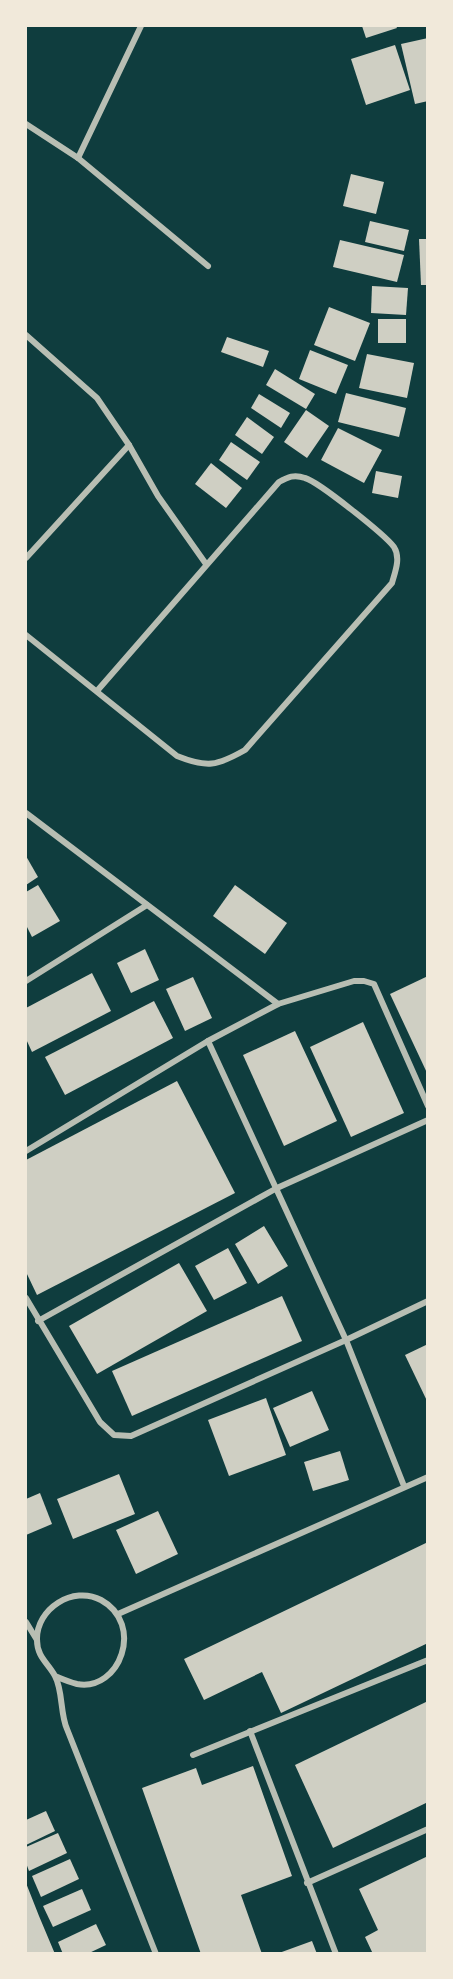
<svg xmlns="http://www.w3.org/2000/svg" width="453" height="1979" font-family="Rubik,sans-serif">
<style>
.building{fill:#cfcfc3}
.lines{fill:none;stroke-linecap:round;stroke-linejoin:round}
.minor{stroke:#b8beb3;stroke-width:6}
</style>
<rect width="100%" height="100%" fill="#0f3d3e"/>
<g class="building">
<polygon points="362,26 396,26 397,28 366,38"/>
<polygon points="428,38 428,101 415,104 401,44"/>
<polygon points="395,45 410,90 366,105 351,59"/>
<polygon points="351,174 384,182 376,214 343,206"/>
<polygon points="370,221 409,230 404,251 365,242"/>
<polygon points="419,239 428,239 428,285 421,285"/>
<polygon points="340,240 404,255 397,282 333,267"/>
<polygon points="372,286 408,288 406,315 371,313"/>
<polygon points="329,307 370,323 355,361 314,345"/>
<rect x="378" y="319" width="28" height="24"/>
<polygon points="227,337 269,351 263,367 221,352"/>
<polygon points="310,350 348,365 336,394 299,379"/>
<polygon points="367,354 414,363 407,398 359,388"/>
<polygon points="275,369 315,394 306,409 266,385"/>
<polygon points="346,393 406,408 399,437 338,422"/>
<polygon points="259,394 290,413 281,428 251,408"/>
<polygon points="306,410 329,426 307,458 284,442"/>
<polygon points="247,417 274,437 262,454 235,435"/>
<polygon points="338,428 382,450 364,483 321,460"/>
<polygon points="231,442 260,462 247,480 219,460"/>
<polygon points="211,463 242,488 226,508 195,484"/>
<polygon points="376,471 402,476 398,498 372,493"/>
<polygon points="26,856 38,877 26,885"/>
<polygon points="38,885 60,921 32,937 26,925 26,892"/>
<polygon points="235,885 287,923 265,954 213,916"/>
<polygon points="145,949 159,980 131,993 117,963"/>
<polygon points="92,973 111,1011 32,1052 26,1039 26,1008"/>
<polygon points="428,976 428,1075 390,994"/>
<polygon points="193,977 212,1018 185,1031 166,989"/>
<polygon points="154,1001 173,1038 65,1095 45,1057"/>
<polygon points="363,1022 404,1113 351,1137 310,1047"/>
<polygon points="295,1031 337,1121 284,1146 243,1055"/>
<polygon points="177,1081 235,1193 37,1295 26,1272 26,1160"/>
<polygon points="264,1226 288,1266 258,1284 235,1244"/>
<polygon points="228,1248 247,1283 214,1300 195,1266"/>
<polygon points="179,1263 207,1311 97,1374 69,1326"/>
<polygon points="282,1296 302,1341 132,1416 112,1371"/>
<polygon points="428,1344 428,1403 405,1355"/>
<polygon points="312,1391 329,1430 290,1447 273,1408"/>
<polygon points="266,1398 286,1455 229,1476 208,1420"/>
<polygon points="340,1451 349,1480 313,1491 304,1462"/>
<polygon points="119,1474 135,1514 73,1539 57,1499"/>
<polygon points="40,1493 52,1524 26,1535 26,1499"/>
<polygon points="158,1511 178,1554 136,1574 116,1530"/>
<polygon points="428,1542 428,1643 281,1713 262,1672 204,1700 184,1659"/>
<polygon points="428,1701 428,1802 333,1848 295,1765"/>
<polygon points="253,1766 292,1876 241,1895 262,1954 201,1954 142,1788 196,1768 202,1785"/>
<polygon points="46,1811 55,1831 26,1845 26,1820"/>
<polygon points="58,1833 67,1853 29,1871 26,1863 26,1847"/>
<polygon points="428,1856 428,1954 373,1954 365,1937 378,1930 359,1889"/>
<polygon points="70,1859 79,1879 41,1897 32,1876"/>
<polygon points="26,1883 39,1916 55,1954 26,1954"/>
<polygon points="82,1889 91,1910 53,1927 43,1906"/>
<polygon points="96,1924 106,1945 87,1954 63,1954 58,1942"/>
<polygon points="312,1941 317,1954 279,1954 279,1953"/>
</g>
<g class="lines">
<g class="minor">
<polyline points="26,124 78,158 208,266"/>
<polyline points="78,158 141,26"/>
<polyline points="26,335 97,398 129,445 158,496 206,564"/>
<polyline points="26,558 129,445"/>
<path d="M26 635 177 756C207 768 217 766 245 750L392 583C395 572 401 558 394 547 385 535 319 482 305 478 294 474 288 477 279 482L97 691"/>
<polyline points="26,813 278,1004"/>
<polyline points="26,981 147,905"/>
<polyline points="208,1041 346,1340 404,1486"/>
<polyline points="26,1151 208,1041 278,1004 354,981 364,981 374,984 428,1106"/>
<polyline points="26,1298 100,1422 114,1435 131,1436 346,1340 428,1301"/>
<polyline points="38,1321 277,1188 428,1120"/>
<polyline points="118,1614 428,1477"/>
<polyline points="26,1622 37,1640"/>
<path d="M55 1676C62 1679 69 1682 77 1684 120 1692 145 1624 101 1600 73 1585 36 1609 37 1640 37 1657 48 1663 55 1676 63 1691 60 1713 67 1729 96 1804 126 1879 156 1954"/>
<polyline points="250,1731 336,1954"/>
<polyline points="193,1755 428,1660"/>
<polyline points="307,1883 428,1829"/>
</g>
</g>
<rect width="453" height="1979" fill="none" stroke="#f1e9da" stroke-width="54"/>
</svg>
